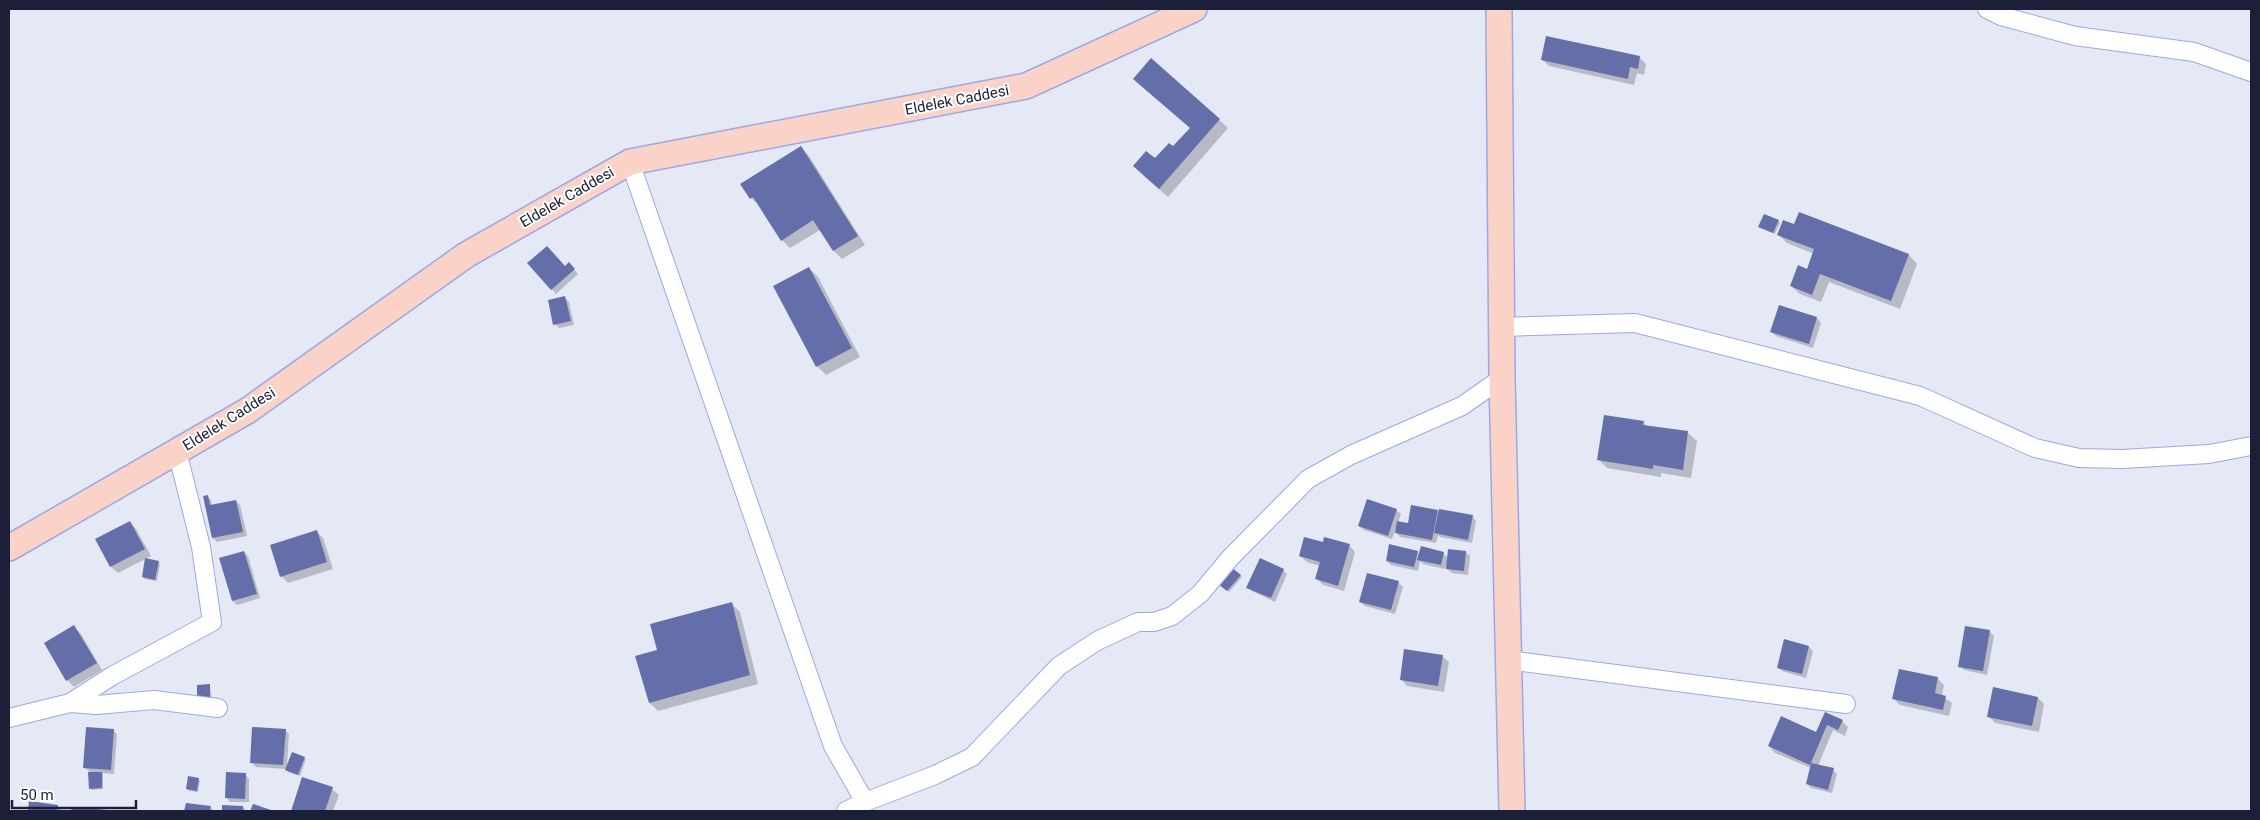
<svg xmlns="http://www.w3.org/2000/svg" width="2260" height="820" font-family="Roboto,sans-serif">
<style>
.shadow{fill:#0003}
.building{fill:#646faa}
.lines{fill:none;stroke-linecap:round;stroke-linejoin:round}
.street-casing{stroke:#9ba8e5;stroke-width:20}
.secondary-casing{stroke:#9ba8e5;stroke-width:28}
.street{stroke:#fff;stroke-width:18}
.secondary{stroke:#fbd2c8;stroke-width:25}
.labels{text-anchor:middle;stroke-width:4;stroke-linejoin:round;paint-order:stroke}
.street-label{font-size:15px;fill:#1b1f37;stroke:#fff}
</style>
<rect width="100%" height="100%" fill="#e5e9f5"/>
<g class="shadow">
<polygon points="1640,58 1646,64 1644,75 1637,73 1634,85 1549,66 1542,59"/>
<polygon points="1152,59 1228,128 1168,197 1143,175 1155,160 1174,148 1191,128"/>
<polygon points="801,147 809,156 865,245 842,259 834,251 820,230 790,248 782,240 760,206 751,198"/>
<polygon points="1800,214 1909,255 1917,264 1900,309 1829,282 1821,302 1800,294 1791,286 1807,270 1814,254 1787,243 1779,235 1795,226"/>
<polygon points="1778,221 1780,223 1775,234 1759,227"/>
<polygon points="529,263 565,268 569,264 578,274 556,294"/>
<polygon points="809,268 818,277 860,357 826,375 817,366"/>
<polygon points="565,298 569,302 574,325 559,328 555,324"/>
<polygon points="1780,307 1817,318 1821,323 1813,348 1776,336 1772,332"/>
<polygon points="1643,422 1648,427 1688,433 1697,441 1691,478 1661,473 1661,477 1607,468 1599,460"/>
<polygon points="207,496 211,500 212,506 236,501 240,505 247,536 217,542 213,538"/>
<polygon points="1396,510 1401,514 1398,523 1409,524 1437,511 1440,513 1472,516 1476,521 1472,543 1440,537 1438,535 1436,543 1400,537 1395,531 1392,539 1364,530 1359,526"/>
<polygon points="130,522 136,529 151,556 118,573 111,567 97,540"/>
<polygon points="317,532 323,538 333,569 288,583 281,576"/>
<polygon points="1324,544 1349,545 1355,552 1344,591 1323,585 1317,579 1320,566 1307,562 1300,556"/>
<polygon points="244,552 248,556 260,598 237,605 233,601"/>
<polygon points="1417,552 1420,554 1443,553 1448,558 1466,552 1470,556 1468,575 1452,573 1447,569 1448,561 1445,569 1423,564 1420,561 1418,571 1391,565 1387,561"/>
<polygon points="158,562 160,564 157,581 145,579 143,577"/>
<polygon points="1232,569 1242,577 1229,592 1220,584"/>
<polygon points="1283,570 1287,574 1275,602 1252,591 1248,587"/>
<polygon points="1398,582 1403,587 1395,614 1365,606 1360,602"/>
<polygon points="731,603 740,612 758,684 658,711 650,703 659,651"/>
<polygon points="74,627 81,634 102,670 74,687 67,680 46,643"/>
<polygon points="1966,628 1990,632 1994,636 1987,675 1964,670 1960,666"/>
<polygon points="1809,647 1813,651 1806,678 1782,671 1778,667"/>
<polygon points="1442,656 1449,662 1444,692 1407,686 1401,679"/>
<polygon points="1937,678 1944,685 1942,696 1952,703 1949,716 1900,705 1894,699"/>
<polygon points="210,686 212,701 200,701"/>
<polygon points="2038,698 2044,704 2039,732 1995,723 1988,716"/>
<polygon points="1825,714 1842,721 1848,727 1845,736 1833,730 1818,766 1833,770 1837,774 1832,793 1811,788 1807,784 1811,768 1775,753 1769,746 1817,734"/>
<polygon points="113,730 117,734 114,774 103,773 103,789 92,790 90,772 85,768"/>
<polygon points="285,730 289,734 287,765 304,758 306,759 300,776 288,772 286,769 256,767 252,763"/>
<polygon points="245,774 249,779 249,802 230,802 226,797"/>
<polygon points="198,779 200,781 198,792 189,791 187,789"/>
<polygon points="303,779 332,789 339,795 333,811 293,811"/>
<polygon points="30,802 58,806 62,811 29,811"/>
<polygon points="187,804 210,807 214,811 186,811"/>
<polygon points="224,807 243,807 247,811 224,811"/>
</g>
<g class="building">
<polygon points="1546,36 1640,56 1638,69 1630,67 1628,79 1541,60"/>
<polygon points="1151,58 1220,119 1159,189 1133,166 1146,151 1155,158 1169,143 1173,146 1190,128 1133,79"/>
<polygon points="801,146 858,236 833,251 813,220 781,241 753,197 750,199 740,184"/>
<polygon points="1799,212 1909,254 1891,301 1820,274 1812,295 1790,286 1798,265 1807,269 1814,249 1777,235 1783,220 1794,224"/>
<polygon points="1764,214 1779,220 1773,233 1758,227"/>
<polygon points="547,246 565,266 569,262 575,269 551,290 527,263"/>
<polygon points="809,267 852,348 816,367 773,286"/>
<polygon points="565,296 571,321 553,325 548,300"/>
<polygon points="1779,305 1817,317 1809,344 1770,332"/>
<polygon points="1604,415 1644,421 1643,425 1688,431 1683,470 1653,465 1653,469 1597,460"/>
<polygon points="208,495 210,505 236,500 243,532 212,538 203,496"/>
<polygon points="1367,499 1397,509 1388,536 1358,526"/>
<polygon points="1411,505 1438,510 1432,540 1395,533 1397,521 1408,523"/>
<polygon points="1439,509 1473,515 1468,540 1434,533"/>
<polygon points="130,521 145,549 110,567 95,539"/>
<polygon points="317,530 327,562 280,577 270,545"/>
<polygon points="1304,537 1323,542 1324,537 1350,544 1338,586 1315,579 1320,562 1299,556"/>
<polygon points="1389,544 1418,551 1414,567 1386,561"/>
<polygon points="1421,546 1444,552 1441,565 1417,560"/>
<polygon points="1448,549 1466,551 1464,571 1446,569"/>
<polygon points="244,551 257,594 232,601 219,558"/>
<polygon points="145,558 159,561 155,580 142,577"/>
<polygon points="1260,558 1284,569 1271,598 1246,588"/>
<polygon points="1231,567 1241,575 1227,591 1218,584"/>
<polygon points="1367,573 1399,581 1391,610 1359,602"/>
<polygon points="732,602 750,675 649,703 635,656 657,650 650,624"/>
<polygon points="74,625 97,663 66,681 44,643"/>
<polygon points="1965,626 1990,630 1983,671 1958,667"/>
<polygon points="1784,639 1809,646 1802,674 1777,668"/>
<polygon points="1404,649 1443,655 1438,686 1400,680"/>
<polygon points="1899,669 1938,677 1935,693 1946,696 1943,710 1892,699"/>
<polygon points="210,684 210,700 197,700 197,685"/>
<polygon points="1993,687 2038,697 2032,726 1987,717"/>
<polygon points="1825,712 1843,720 1838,730 1827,725 1810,765 1768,746 1781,716 1816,732"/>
<polygon points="86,727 114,729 111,770 83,768"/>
<polygon points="252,727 286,729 283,765 250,763"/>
<polygon points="292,752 305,757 298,775 285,770"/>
<polygon points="1811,763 1834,768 1828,790 1806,784"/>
<polygon points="88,772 102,772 102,788 89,789"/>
<polygon points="226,772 246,773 245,799 225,798"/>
<polygon points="188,776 199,778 197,791 186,789"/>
<polygon points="302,777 333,787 325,811 291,811"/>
<polygon points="29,801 58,805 57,811 28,811"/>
<polygon points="186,803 211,806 210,811 184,811"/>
<polygon points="253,804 274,811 250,811"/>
<polygon points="222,805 243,806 243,811 222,811"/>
<polygon points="72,807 108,810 108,811 71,811"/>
</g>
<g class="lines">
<g class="street-casing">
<g id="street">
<polyline points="1987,9 2001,16 2075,36 2194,52 2251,72"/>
<polyline points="630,162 833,746 865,802 935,775 972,757 1059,666 1097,641 1138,622 1154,622 1172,616 1200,594 1231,557 1308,479 1351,455 1462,406 1502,378"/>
<polyline points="1501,327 1635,323 1920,396 2035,448 2079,458 2122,459 2209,454 2251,446"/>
<polyline points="1508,660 1846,704"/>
<polyline points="70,703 112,676 212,622 201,547 177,451"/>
<polyline points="9,718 70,703 96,705 154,700 218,708"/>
<polyline points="846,811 865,802"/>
</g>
</g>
<g class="secondary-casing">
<g id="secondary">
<polyline points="1499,9 1502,378 1512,811"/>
<polyline points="9,548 247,411 466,255 630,162 1026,86 1194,9"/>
</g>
</g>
<use href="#street" class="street"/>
<use href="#secondary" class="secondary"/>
</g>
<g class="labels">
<g class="street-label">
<text transform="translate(957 100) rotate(-11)" y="5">Eldelek Caddesi</text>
<text transform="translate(567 197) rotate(-30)" y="5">Eldelek Caddesi</text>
<text transform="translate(229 419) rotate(-32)" y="5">Eldelek Caddesi</text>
</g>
</g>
<rect width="2260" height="820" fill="none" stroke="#1b1f37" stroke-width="20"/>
<path d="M12 800v8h124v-8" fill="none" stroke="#1b1f37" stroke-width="2.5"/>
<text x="20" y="800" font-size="15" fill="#1b1f37" stroke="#ffffff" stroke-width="4" paint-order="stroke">50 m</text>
</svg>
